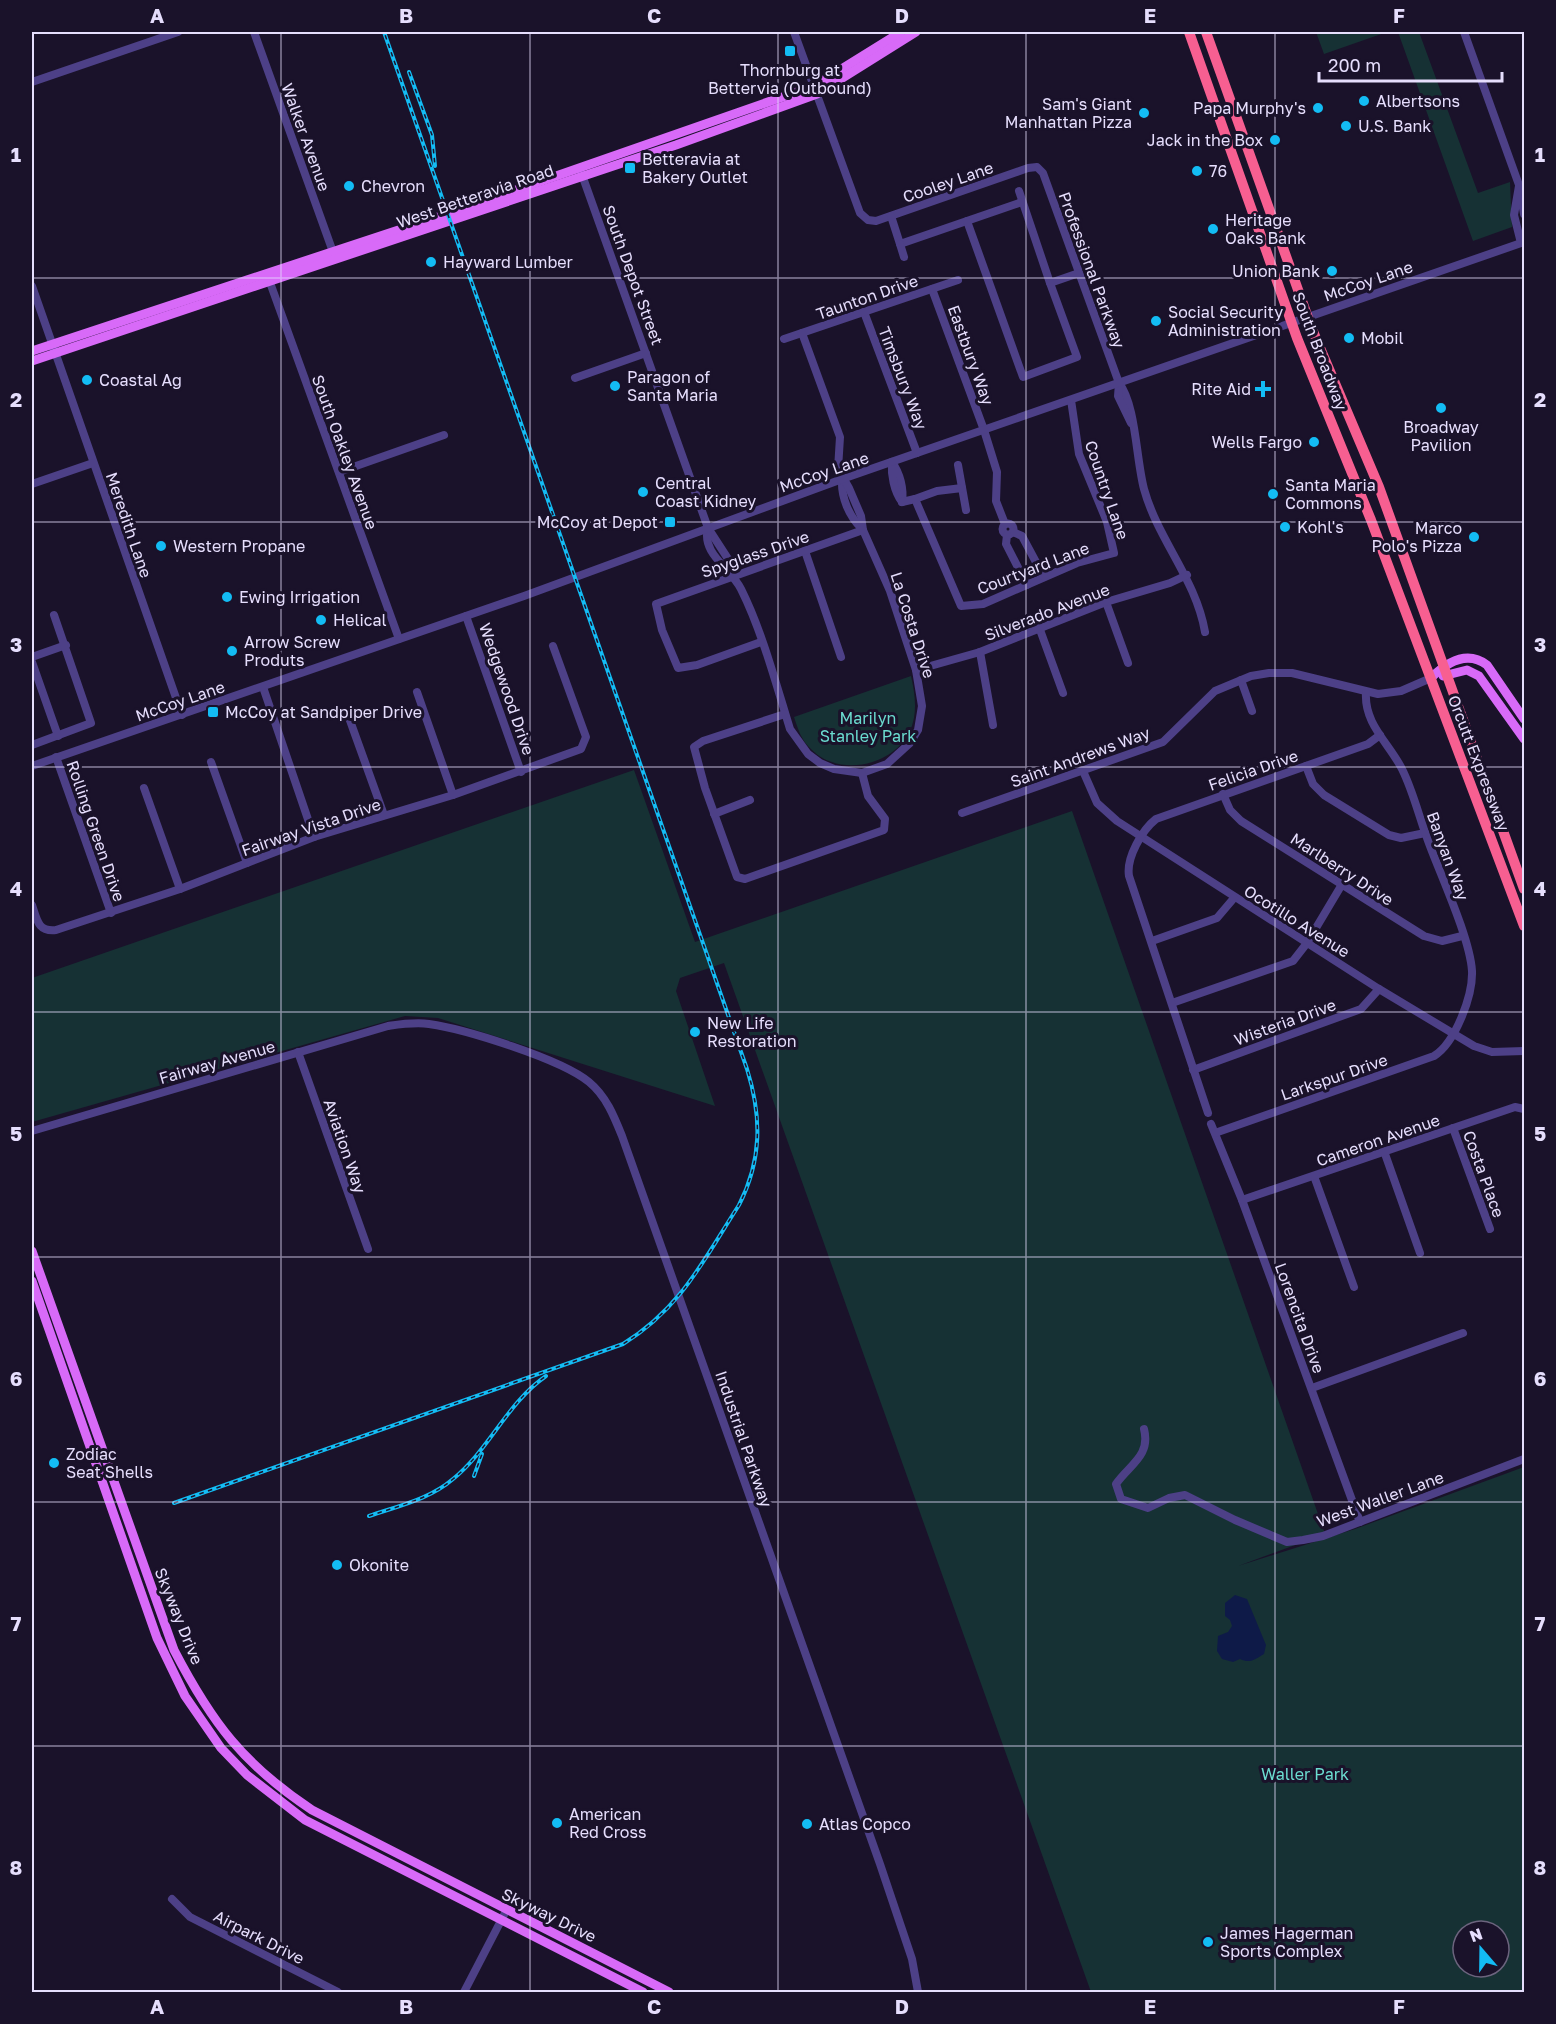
<svg xmlns="http://www.w3.org/2000/svg" width="1556" height="2024" font-family="'Golos Text',sans-serif">
<style>
.green{fill:#163134;fill-rule:evenodd}
.water{fill:#0e1a48}
.lines{fill:none;stroke-linecap:round;stroke-linejoin:round}
.minor{stroke:#4d4087;stroke-width:8}
.major{stroke:#d86af8;stroke-width:9}
.highway{stroke:#f75f91;stroke-width:10}
.rail-casing{stroke:#13bcf4;stroke-width:4}
.rail{stroke:#1a122a;stroke-width:1.5;stroke-dasharray:4.5;stroke-linecap:butt}
.grid{fill:none;stroke:#e6defd;stroke-width:1.5;stroke-opacity:0.55}
.poi-dot{fill:#13bcf4;stroke:#1a122a;stroke-width:2}
.labels{text-anchor:middle;stroke-width:6;stroke-linejoin:round;paint-order:stroke}
.poi-label{font-size:16px;fill:#e6defd;stroke:#1a122a;text-anchor:start}
.street-label{font-size:16px;fill:#e6defd;stroke:#1a122a}
.park-label{font-size:16px;fill:#6bdcd0;stroke:#1a122a}
.neatline{fill:none;stroke:#e6defd;stroke-width:2}
.grid-label{font-size:20px;text-anchor:middle;font-weight:bold;fill:#e6defd}
</style>
<rect width="100%" height="100%" fill="#1a122a"/>
<g class="green">
<polygon points="1316,32 1387,32 1324,54"/>
<polygon points="1398,32 1419,32 1478,193 1510,182 1512,227 1473,241"/>
<path d="M911 676C915 694 918 713 910 731 893 766 839 778 811 749 801 740 798 729 794 717Z"/>
<path d="M634 770 695 942 1072 811 1325 1534 1238 1566 1355 1529 1524 1467V1992H1091L724 963 680 978 676 991 715 1106 438 1018 405 1016 32 1122V978ZM1463 1931H1499V1967H1463Z"/>
</g>
<path class="water" d="M1235 1595 1247 1599 1266 1645 1264 1654C1256 1659 1250 1664 1240 1659L1233 1662 1222 1659 1217 1651 1218 1636 1228 1632 1232 1626 1230 1620 1225 1616V1603Z"/>
<g class="lines">
<g class="minor">
<polyline points="254,32 333,252"/>
<path d="M794 32 860 213 868 220 876 221 1028 168 1037 167 1043 173 1119 383C1136 405 1136 459 1144 489 1158 540 1196 579 1205 632"/>
<polyline points="1464,32 1519,185 1524,214"/>
<polyline points="32,82 178,32"/>
<polyline points="581,172 708,528 732,565 733,576"/>
<polyline points="1519,186 1514,215 1521,243"/>
<polyline points="1019,191 1050,283 1079,273"/>
<polyline points="891,216 900,244 1022,202"/>
<polyline points="967,221 1023,377 1077,357 1050,283"/>
<polyline points="900,244 904,257"/>
<polyline points="268,277 399,639"/>
<polyline points="32,286 182,715"/>
<polyline points="932,289 984,430 997,472 996,501 1005,524"/>
<polyline points="864,312 917,453"/>
<polyline points="784,339 958,280"/>
<polyline points="575,378 646,353"/>
<polyline points="1119,383 1118,396 1131,423"/>
<path d="M892 462C900 473 904 489 902 502"/>
<path d="M892 462C891 475 894 491 902 502"/>
<polyline points="958,465 966,510"/>
<polyline points="339,472 444,435"/>
<path d="M842 479C841 498 849 516 862 529"/>
<polyline points="32,484 93,463"/>
<polyline points="915,499 937,491 962,488"/>
<polyline points="902,502 915,499 961,606 983,604 1077,563 1114,553 1107,522 1079,454 1071,400"/>
<circle cx="1008" cy="529" r="5.5"/>
<path d="M708 528C701 554 731 568 741 589 762 631 776 684 790 729L808 754 820 763 834 769 862 773 887 764 910 743 918 730 922 706 916 670 890 591 863 530 861 516 849 488 838 469 840 437 802 333"/>
<polyline points="1013,532 1022,536 1044,577"/>
<polyline points="1007,535 1006,544 1027,585"/>
<polyline points="805,551 841,657"/>
<polyline points="1106,602 1128,663"/>
<polyline points="466,616 521,772"/>
<polyline points="1039,627 1063,693"/>
<polyline points="761,642 697,665 678,668 662,630 656,604 863,530"/>
<polyline points="980,652 993,725"/>
<polyline points="32,657 66,645"/>
<polyline points="32,662 58,736"/>
<polyline points="916,670 980,652 1106,602 1170,583 1187,575"/>
<polyline points="1241,680 1252,711"/>
<polyline points="263,687 314,837"/>
<polyline points="417,692 453,795"/>
<polyline points="785,714 703,741 694,747 705,788 737,877 745,879 884,830 885,819 868,796 862,773"/>
<polyline points="348,715 384,815"/>
<polyline points="32,745 91,723 54,615"/>
<polyline points="56,757 111,913"/>
<polyline points="211,762 247,863"/>
<polyline points="32,766 524,596 845,478 1524,242"/>
<polyline points="1306,766 1313,784 1324,795 1389,835 1401,838 1425,833"/>
<polyline points="1083,771 1097,803 1117,821 1379,989 1474,1046 1492,1052 1524,1051"/>
<polyline points="144,788 180,889"/>
<polyline points="1223,794 1230,810 1241,821 1424,936 1442,941 1462,936"/>
<polyline points="962,813 1163,742 1215,691 1251,676 1269,673 1292,673 1378,694 1401,691 1431,678"/>
<polyline points="714,814 750,800"/>
<path d="M32 905C37 920 38 932 56 930L180 889 314 837 453 795 581 749 586 737 553 646"/>
<polyline points="1152,941 1217,918 1234,898"/>
<polyline points="1172,1003 1293,961 1307,943 1341,886"/>
<polyline points="298,1052 368,1249"/>
<polyline points="1193,1070 1361,1009 1379,989"/>
<path d="M1208 1113 1129 876C1126 858 1142 830 1156 819L1368 744 1380 735"/>
<polyline points="1211,1124 1242,1200 1360,1522"/>
<polyline points="1453,1128 1490,1229"/>
<path d="M32 1131 388 1026C402 1024 415 1022 429 1024 465 1029 561 1059 589 1082 606 1096 614 1116 622 1136L880 1864 912 1959 918 1992"/>
<path d="M1215 1133 1434 1056C1455 1043 1473 996 1472 971 1470 939 1442 878 1430 846 1420 821 1414 793 1402 769 1389 743 1364 724 1366 693"/>
<polyline points="1384,1151 1420,1253"/>
<polyline points="1314,1176 1354,1287"/>
<polyline points="1242,1200 1515,1107 1524,1109"/>
<polyline points="1312,1388 1463,1333"/>
<path d="M1144 1429C1151 1456 1129 1465 1116 1484L1121 1499 1148 1508 1169 1498 1185 1495 1235 1520 1287 1542 1303 1540 1323 1536 1524 1459"/>
<polyline points="172,1899 190,1917 338,1992"/>
<polyline points="464,1992 506,1911"/>
</g>
<g class="major">
<polyline points="32,351 447,214 814,86 901,32"/>
<polyline points="32,361 676,145 817,94 916,32"/>
<polyline points="1443,676 1467,670 1479,676 1524,739"/>
<path d="M1431 678C1447 662 1467 650 1487 665L1524 719"/>
<path d="M32 1251 174 1650C212 1723 243 1764 312 1810L669 1992"/>
<polyline points="32,1281 157,1638 185,1696 221,1748 247,1775 305,1820 643,1992"/>
</g>
<g class="highway">
<polyline points="1189,32 1297,338 1371,520 1524,926"/>
<polyline points="1206,32 1312,329 1379,487 1524,889"/>
</g>
<g class="rail-casing">
<g id="rail">
<polyline points="409,72 432,135 435,166"/>
<polyline points="474,1476 482,1454"/>
<path d="M174 1503 623 1344C681 1308 703 1261 739 1205 762 1160 762 1117 747 1069L384 32"/>
<path d="M369 1516C398 1506 430 1499 453 1479 489 1450 507 1403 546 1376"/>
</g>
</g>
<use href="#rail" class="rail"/>
</g>
<path class="grid" d="M281 32V1992M530 32V1992M778 32V1992M1026 32V1992M1275 32V1992M32 278H1524M32 522H1524M32 767H1524M32 1012H1524M32 1257H1524M32 1502H1524M32 1746H1524"/>
<g class="poi-dot">
<rect x="784" y="45" width="12" height="12" rx="3"/>
<circle cx="1364" cy="101" r="6"/>
<circle cx="1318" cy="108" r="6"/>
<circle cx="1144" cy="113" r="6"/>
<circle cx="1346" cy="126" r="6"/>
<circle cx="1275" cy="140" r="6"/>
<rect x="624" y="162" width="12" height="12" rx="3"/>
<circle cx="1197" cy="171" r="6"/>
<circle cx="349" cy="186" r="6"/>
<circle cx="1213" cy="229" r="6"/>
<circle cx="431" cy="262" r="6"/>
<circle cx="1332" cy="271" r="6"/>
<circle cx="1156" cy="321" r="6"/>
<circle cx="1349" cy="338" r="6"/>
<circle cx="87" cy="380" r="6"/>
<circle cx="615" cy="386" r="6"/>
<path d="M1260 380h6v6h6v6h-6v6h-6v-6h-6v-6h6z"/>
<circle cx="1441" cy="408" r="6"/>
<circle cx="1314" cy="442" r="6"/>
<circle cx="643" cy="492" r="6"/>
<circle cx="1273" cy="494" r="6"/>
<rect x="664" y="516" width="12" height="12" rx="3"/>
<circle cx="1285" cy="527" r="6"/>
<circle cx="1474" cy="537" r="6"/>
<circle cx="161" cy="546" r="6"/>
<circle cx="227" cy="597" r="6"/>
<circle cx="321" cy="620" r="6"/>
<circle cx="232" cy="651" r="6"/>
<rect x="207" y="706" width="12" height="12" rx="3"/>
<circle cx="695" cy="1032" r="6"/>
<circle cx="54" cy="1463" r="6"/>
<circle cx="337" cy="1565" r="6"/>
<circle cx="557" cy="1823" r="6"/>
<circle cx="807" cy="1824" r="6"/>
<circle cx="1208" cy="1942" r="6"/>
</g>
<g class="labels">
<g class="poi-label">
<text x="790" y="76" text-anchor="middle">Thornburg at<tspan x="790" dy="18">Bettervia (Outbound)</tspan></text>
<text x="1376" y="107">Albertsons</text>
<text x="1132" y="110" text-anchor="end">Sam's Giant<tspan x="1132" dy="18">Manhattan Pizza</tspan></text>
<text x="1306" y="114" text-anchor="end">Papa Murphy's</text>
<text x="1358" y="132">U.S. Bank</text>
<text x="1263" y="146" text-anchor="end">Jack in the Box</text>
<text x="642" y="165">Betteravia at<tspan x="642" dy="18">Bakery Outlet</tspan></text>
<text x="1209" y="177">76</text>
<text x="361" y="192">Chevron</text>
<text x="1225" y="226">Heritage<tspan x="1225" dy="18">Oaks Bank</tspan></text>
<text x="443" y="268">Hayward Lumber</text>
<text x="1320" y="277" text-anchor="end">Union Bank</text>
<text x="1168" y="318">Social Security<tspan x="1168" dy="18">Administration</tspan></text>
<text x="1361" y="344">Mobil</text>
<text x="627" y="383">Paragon of<tspan x="627" dy="18">Santa Maria</tspan></text>
<text x="99" y="386">Coastal Ag</text>
<text x="1251" y="395" text-anchor="end">Rite Aid</text>
<text x="1441" y="433" text-anchor="middle">Broadway<tspan x="1441" dy="18">Pavilion</tspan></text>
<text x="1302" y="448" text-anchor="end">Wells Fargo</text>
<text x="655" y="489">Central<tspan x="655" dy="18">Coast Kidney</tspan></text>
<text x="1285" y="491">Santa Maria<tspan x="1285" dy="18">Commons</tspan></text>
<text x="658" y="528" text-anchor="end">McCoy at Depot</text>
<text x="1297" y="533">Kohl's</text>
<text x="1462" y="534" text-anchor="end">Marco<tspan x="1462" dy="18">Polo's Pizza</tspan></text>
<text x="173" y="552">Western Propane</text>
<text x="239" y="603">Ewing Irrigation</text>
<text x="333" y="626">Helical</text>
<text x="244" y="648">Arrow Screw<tspan x="244" dy="18">Produts</tspan></text>
<text x="225" y="718">McCoy at Sandpiper Drive</text>
<text x="707" y="1029">New Life<tspan x="707" dy="18">Restoration</tspan></text>
<text x="66" y="1460">Zodiac<tspan x="66" dy="18">Seat Shells</tspan></text>
<text x="349" y="1571">Okonite</text>
<text x="569" y="1820">American<tspan x="569" dy="18">Red Cross</tspan></text>
<text x="819" y="1830">Atlas Copco</text>
<text x="1220" y="1939">James Hagerman<tspan x="1220" dy="18">Sports Complex</tspan></text>
</g>
<g class="street-label">
<text transform="translate(306 137) rotate(70)" y="6">Walker Avenue</text>
<text transform="translate(948 182) rotate(-19)" y="6">Cooley Lane</text>
<text transform="translate(475 196) rotate(-19)" y="6">West Betteravia Road</text>
<text transform="translate(1092 270) rotate(70)" y="6">Professional Parkway</text>
<text transform="translate(633 275) rotate(70)" y="6">South Depot Street</text>
<text transform="translate(1368 281) rotate(-19)" y="6">McCoy Lane</text>
<text transform="translate(867 297) rotate(-19)" y="6">Taunton Drive</text>
<text transform="translate(1320 351) rotate(69)" y="6">South Broadway</text>
<text transform="translate(971 355) rotate(70)" y="6">Eastbury Way</text>
<text transform="translate(903 378) rotate(69)" y="6">Timsbury Way</text>
<text transform="translate(345 452) rotate(70)" y="6">South Oakley Avenue</text>
<text transform="translate(824 472) rotate(-19)" y="6">McCoy Lane</text>
<text transform="translate(1107 490) rotate(71)" y="6">Country Lane</text>
<text transform="translate(129 525) rotate(71)" y="6">Meredith Lane</text>
<text transform="translate(755 554) rotate(-19)" y="6">Spyglass Drive</text>
<text transform="translate(1033 568) rotate(-21)" y="6">Courtyard Lane</text>
<text transform="translate(1047 612) rotate(-21)" y="6">Silverado Avenue</text>
<text transform="translate(913 625) rotate(72)" y="6">La Costa Drive</text>
<text transform="translate(507 689) rotate(71)" y="6">Wedgewood Drive</text>
<text transform="translate(180 701) rotate(-19)" y="6">McCoy Lane</text>
<text transform="translate(1080 757) rotate(-20)" y="6">Saint Andrews Way</text>
<text transform="translate(1479 763) rotate(69)" y="6">Orcutt Expressway</text>
<text transform="translate(1253 770) rotate(-19)" y="6">Felicia Drive</text>
<text transform="translate(311 827) rotate(-19)" y="6">Fairway Vista Drive</text>
<text transform="translate(96 831) rotate(71)" y="6">Rolling Green Drive</text>
<text transform="translate(1448 856) rotate(70)" y="6">Banyan Way</text>
<text transform="translate(1342 869) rotate(33)" y="6">Marlberry Drive</text>
<text transform="translate(1297 921) rotate(32)" y="6">Ocotillo Avenue</text>
<text transform="translate(1285 1022) rotate(-20)" y="6">Wisteria Drive</text>
<text transform="translate(217 1062) rotate(-16)" y="6">Fairway Avenue</text>
<text transform="translate(1334 1077) rotate(-19)" y="6">Larkspur Drive</text>
<text transform="translate(1378 1140) rotate(-19)" y="6">Cameron Avenue</text>
<text transform="translate(345 1146) rotate(71)" y="6">Aviation Way</text>
<text transform="translate(1484 1174) rotate(70)" y="6">Costa Place</text>
<text transform="translate(1300 1318) rotate(70)" y="6">Lorencita Drive</text>
<text transform="translate(744 1439) rotate(71)" y="6">Industrial Parkway</text>
<text transform="translate(1380 1499) rotate(-20)" y="6">West Waller Lane</text>
<text transform="translate(179 1616) rotate(68)" y="6">Skyway Drive</text>
<text transform="translate(549 1915) rotate(26)" y="6">Skyway Drive</text>
<text transform="translate(259 1937) rotate(27)" y="6">Airpark Drive</text>
</g>
<g class="park-label">
<text x="868" y="724">Marilyn<tspan x="868" dy="18">Stanley Park</tspan></text>
<text x="1305" y="1780">Waller Park</text>
</g>
</g>
<rect width="1556" height="2024" fill="none" stroke="#1a122a" stroke-width="66"/>
<g transform="translate(1481 1949) rotate(340)"><circle r="28" fill="#1a122a" stroke="#6c647e" stroke-width="1.5"/>
<path d="M0-4.5L10 22L0 15L-10 22Z" fill="#13bcf4"/>
<text y="-9" font-size="16" font-weight="bold" text-anchor="middle" fill="#e6defd">N</text>
</g>
<path d="M1319 72v9h183v-9" fill="none" stroke="#e6defd" stroke-width="3"/>
<text x="1328" y="72" font-size="18" fill="#e6defd" stroke="#1a122a" stroke-width="4.5" paint-order="stroke">200 m</text>
<rect x="33" y="33" width="1490" height="1958" class="neatline"/>
<g class="grid-label">
<text x="157" y="23">A</text>
<text x="406" y="23">B</text>
<text x="654" y="23">C</text>
<text x="902" y="23">D</text>
<text x="1150" y="23">E</text>
<text x="1399" y="23">F</text>
<text x="16" y="162">1</text>
<text x="1540" y="162">1</text>
<text x="16" y="407">2</text>
<text x="1540" y="407">2</text>
<text x="16" y="652">3</text>
<text x="1540" y="652">3</text>
<text x="16" y="896">4</text>
<text x="1540" y="896">4</text>
<text x="16" y="1141">5</text>
<text x="1540" y="1141">5</text>
<text x="16" y="1386">6</text>
<text x="1540" y="1386">6</text>
<text x="16" y="1631">7</text>
<text x="1540" y="1631">7</text>
<text x="16" y="1875">8</text>
<text x="1540" y="1875">8</text>
<text x="157" y="2014">A</text>
<text x="406" y="2014">B</text>
<text x="654" y="2014">C</text>
<text x="902" y="2014">D</text>
<text x="1150" y="2014">E</text>
<text x="1399" y="2014">F</text>
</g>
</svg>
